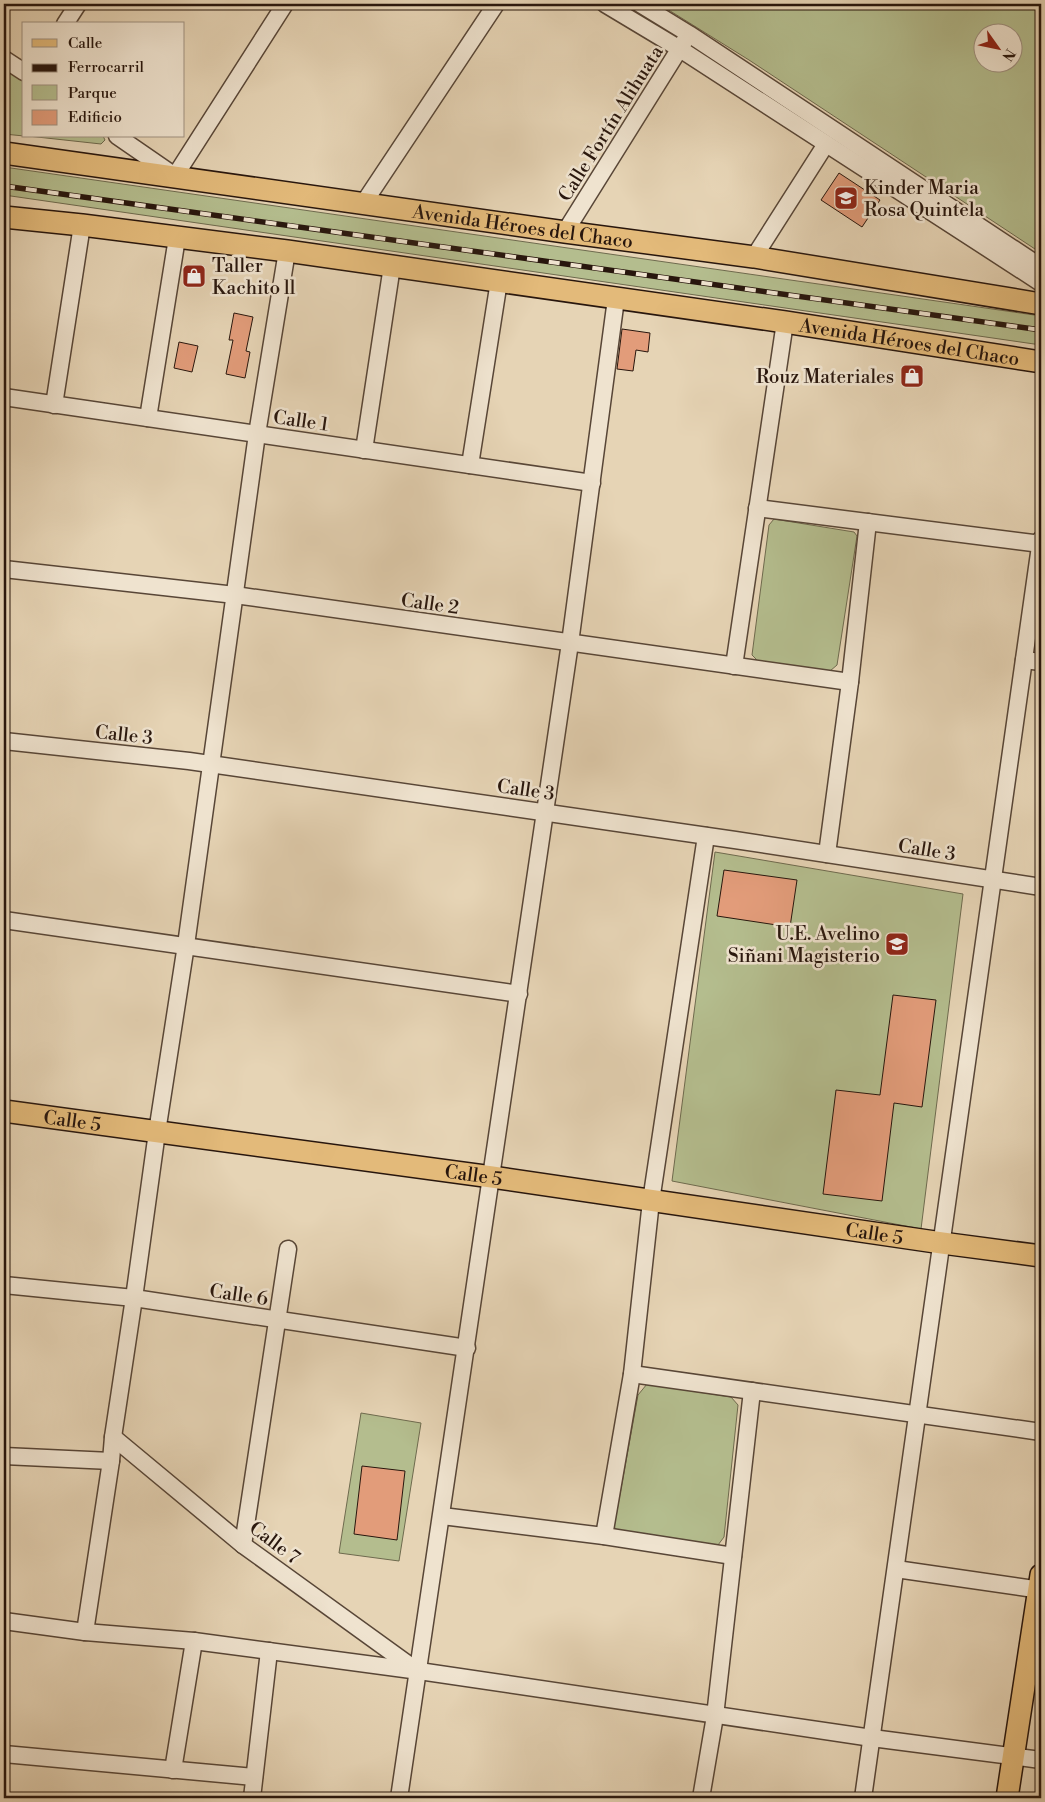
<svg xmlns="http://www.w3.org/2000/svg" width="1045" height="1802" font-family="'Libre Bodoni',serif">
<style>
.green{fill:#b4bd8e;stroke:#6e6a4e;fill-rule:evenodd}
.building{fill:#e29c7a;stroke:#28160d}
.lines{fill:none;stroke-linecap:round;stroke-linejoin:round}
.minor-casing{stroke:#584637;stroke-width:19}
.major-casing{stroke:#28160d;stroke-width:24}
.minor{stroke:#efe3cf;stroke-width:16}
.major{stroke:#e3ba7a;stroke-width:21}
.rail-casing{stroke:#28160d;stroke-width:5.5}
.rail{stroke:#efe3cf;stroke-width:4;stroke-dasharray:11;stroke-linecap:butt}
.labels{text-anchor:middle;stroke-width:5;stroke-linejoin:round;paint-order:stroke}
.street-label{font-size:19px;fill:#28160d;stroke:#efe3cf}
.poi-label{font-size:19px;fill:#28160d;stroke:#efe3cf;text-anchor:start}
</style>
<rect width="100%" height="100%" fill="#e6d4b5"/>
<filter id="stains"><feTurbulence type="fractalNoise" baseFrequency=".004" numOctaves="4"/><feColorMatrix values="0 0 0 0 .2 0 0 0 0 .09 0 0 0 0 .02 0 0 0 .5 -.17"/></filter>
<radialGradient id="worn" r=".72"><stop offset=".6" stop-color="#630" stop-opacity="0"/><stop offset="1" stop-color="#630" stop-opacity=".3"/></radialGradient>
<g class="green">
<path d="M659 4H1041V253L749 60ZM982 32H1012V62H982Z"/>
<polygon points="4,68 24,81 24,136 4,134"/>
<polygon points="28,136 103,136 105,140 101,144"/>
<polygon points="4,167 1041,316 1041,345 4,195"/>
<polygon points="774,519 854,532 857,536 837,665 830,671 759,662 752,655 769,525"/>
<polygon points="715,852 963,894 921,1229 672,1181"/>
<polygon points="647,1384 731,1397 738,1405 724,1537 718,1545 621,1533 614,1527 638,1395"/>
<polygon points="361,1413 421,1423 399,1561 339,1553"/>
</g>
<g class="building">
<polygon points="839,173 880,200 862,227 821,200"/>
<polygon points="234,313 253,317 246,351 250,352 245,378 226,374 233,340 229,340"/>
<polygon points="622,329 650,333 648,352 636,350 633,371 617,369"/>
<polygon points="179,342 198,346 192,372 174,368"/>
<polygon points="724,870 797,880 790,927 717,916"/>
<polygon points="893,995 936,1000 922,1107 894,1103 882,1201 823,1194 836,1090 880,1095"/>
<polygon points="362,1466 405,1471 397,1540 354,1534"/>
</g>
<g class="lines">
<g class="minor-casing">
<g id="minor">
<polyline points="605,4 680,49 1041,283"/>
<polyline points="640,4 689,34 1041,267"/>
<polyline points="65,24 78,4"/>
<polyline points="4,59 24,72"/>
<polyline points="117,136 175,176 285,4"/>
<polyline points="363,204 496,4"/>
<polyline points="565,232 685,40"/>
<polyline points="754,257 826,144"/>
<polyline points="4,397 592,483"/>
<polyline points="54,405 82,225"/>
<polyline points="148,418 177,238"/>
<polyline points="364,450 392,266"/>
<polyline points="470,465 499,281"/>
<polyline points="757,508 1041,544"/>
<polyline points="4,569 235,595 850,682"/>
<polyline points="1024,660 1041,662"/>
<polyline points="734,666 785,322"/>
<polyline points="4,741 189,761 735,840 1041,887"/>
<polyline points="827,854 850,682 868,522"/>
<polyline points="4,920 519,994"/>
<polyline points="4,1285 134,1298 467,1348"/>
<polyline points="632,1374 1041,1432"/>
<polyline points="113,1437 243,1545 416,1670"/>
<polyline points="4,1456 111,1461"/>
<polyline points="442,1516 604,1536 733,1556"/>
<polyline points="604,1536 632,1374 651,1201 706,836"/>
<polyline points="243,1545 288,1249"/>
<polyline points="896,1569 1041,1590"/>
<polyline points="4,1621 85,1632 194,1641 419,1671 872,1738 1041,1760"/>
<polyline points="85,1632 111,1461 113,1437 134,1298 157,1132 186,945 257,434 287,251"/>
<polyline points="4,1754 254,1777"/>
<polyline points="173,1770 194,1641"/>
<polyline points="252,1798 269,1651"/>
<polyline points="399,1798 570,643 616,299"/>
<polyline points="701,1798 715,1716 752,1391"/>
<polyline points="863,1798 1041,539"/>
</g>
</g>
<g class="major-casing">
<g id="major">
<path id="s1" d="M4 153 565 232 754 257 1041 304"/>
<path id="s2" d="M4 217 82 225 287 251 785 322 1041 362"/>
<path id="s3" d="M4 1111 492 1177 942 1243 1041 1256"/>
<polyline points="1007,1798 1041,1575"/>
</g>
</g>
<use href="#minor" class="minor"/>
<use href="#major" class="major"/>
<g class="rail-casing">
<polyline id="rail" points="4,186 1041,330"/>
</g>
<use href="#rail" class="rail"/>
</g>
<defs>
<g id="school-square" transform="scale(1.25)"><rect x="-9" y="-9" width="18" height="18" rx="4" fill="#8f2418" stroke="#efe3cf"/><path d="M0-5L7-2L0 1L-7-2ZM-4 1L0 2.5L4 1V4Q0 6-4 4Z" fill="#fff"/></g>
<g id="shop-square" transform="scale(1.25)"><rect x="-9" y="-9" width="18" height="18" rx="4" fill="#8f2418" stroke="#efe3cf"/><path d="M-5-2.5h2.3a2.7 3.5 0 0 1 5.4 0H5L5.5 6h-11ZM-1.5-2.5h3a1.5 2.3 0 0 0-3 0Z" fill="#fff"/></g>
</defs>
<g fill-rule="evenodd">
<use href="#school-square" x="846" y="198"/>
<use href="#shop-square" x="194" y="276"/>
<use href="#shop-square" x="912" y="376"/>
<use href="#school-square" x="897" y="944"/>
</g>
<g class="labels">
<g class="street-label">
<text transform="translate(610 123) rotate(-58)" y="7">Calle Fortín Alihuata</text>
<text dy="7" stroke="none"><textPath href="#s1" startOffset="524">Avenida Héroes del Chaco</textPath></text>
<text dy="7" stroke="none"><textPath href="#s2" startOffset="914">Avenida Héroes del Chaco</textPath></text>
<text transform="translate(301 420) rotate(8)" y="7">Calle 1</text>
<text transform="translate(430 603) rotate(8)" y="7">Calle 2</text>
<text transform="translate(124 734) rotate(6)" y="7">Calle 3</text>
<text transform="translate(526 789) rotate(8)" y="7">Calle 3</text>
<text transform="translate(927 849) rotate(9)" y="7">Calle 3</text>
<text dy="7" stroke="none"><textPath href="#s3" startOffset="69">Calle 5</textPath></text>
<text dy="7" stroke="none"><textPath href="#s3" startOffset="474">Calle 5</textPath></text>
<text dy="7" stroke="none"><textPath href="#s3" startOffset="879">Calle 5</textPath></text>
<text transform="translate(239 1294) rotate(8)" y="7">Calle 6</text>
<text transform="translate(275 1542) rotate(37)" y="7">Calle 7</text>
</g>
<g class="poi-label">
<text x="864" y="194">Kinder Maria<tspan x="864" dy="22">Rosa Quintela</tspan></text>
<text x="212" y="272">Taller<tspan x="212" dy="22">Kachito ll</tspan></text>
<text x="894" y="383" text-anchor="end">Rouz Materiales</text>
<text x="880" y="940" text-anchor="end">U.E. Avelino<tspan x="880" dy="22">Siñani Magisterio</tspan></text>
</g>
</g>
<rect width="1045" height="1802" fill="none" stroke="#e6d4b5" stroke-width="20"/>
<rect x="5" y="5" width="1035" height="1792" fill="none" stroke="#28160d" stroke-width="2.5"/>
<rect x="10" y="10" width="1025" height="1782" fill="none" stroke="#28160d"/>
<rect x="22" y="22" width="162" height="115" fill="#efe3cf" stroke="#9f9181"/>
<rect x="32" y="39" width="25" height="8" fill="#e3ba7a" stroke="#9f9181"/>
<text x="68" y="48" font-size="15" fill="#28160d">Calle</text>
<rect x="32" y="64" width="25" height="8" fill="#28160d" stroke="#9f9181"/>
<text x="68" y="72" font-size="15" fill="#28160d">Ferrocarril</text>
<rect x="32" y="85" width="25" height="15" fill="#b4bd8e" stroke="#9f9181"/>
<text x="68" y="98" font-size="15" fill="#28160d">Parque</text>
<rect x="32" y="110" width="25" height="15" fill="#e29c7a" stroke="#9f9181"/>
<text x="68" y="122" font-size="15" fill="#28160d">Edificio</text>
<g transform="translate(998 48) rotate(123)"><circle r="24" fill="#efe3cf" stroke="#9f9181"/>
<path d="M0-4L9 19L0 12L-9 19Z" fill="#8f2418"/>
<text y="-8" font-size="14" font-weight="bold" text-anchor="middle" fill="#28160d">N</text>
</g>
<rect width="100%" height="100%" filter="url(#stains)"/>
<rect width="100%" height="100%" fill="url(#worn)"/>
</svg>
